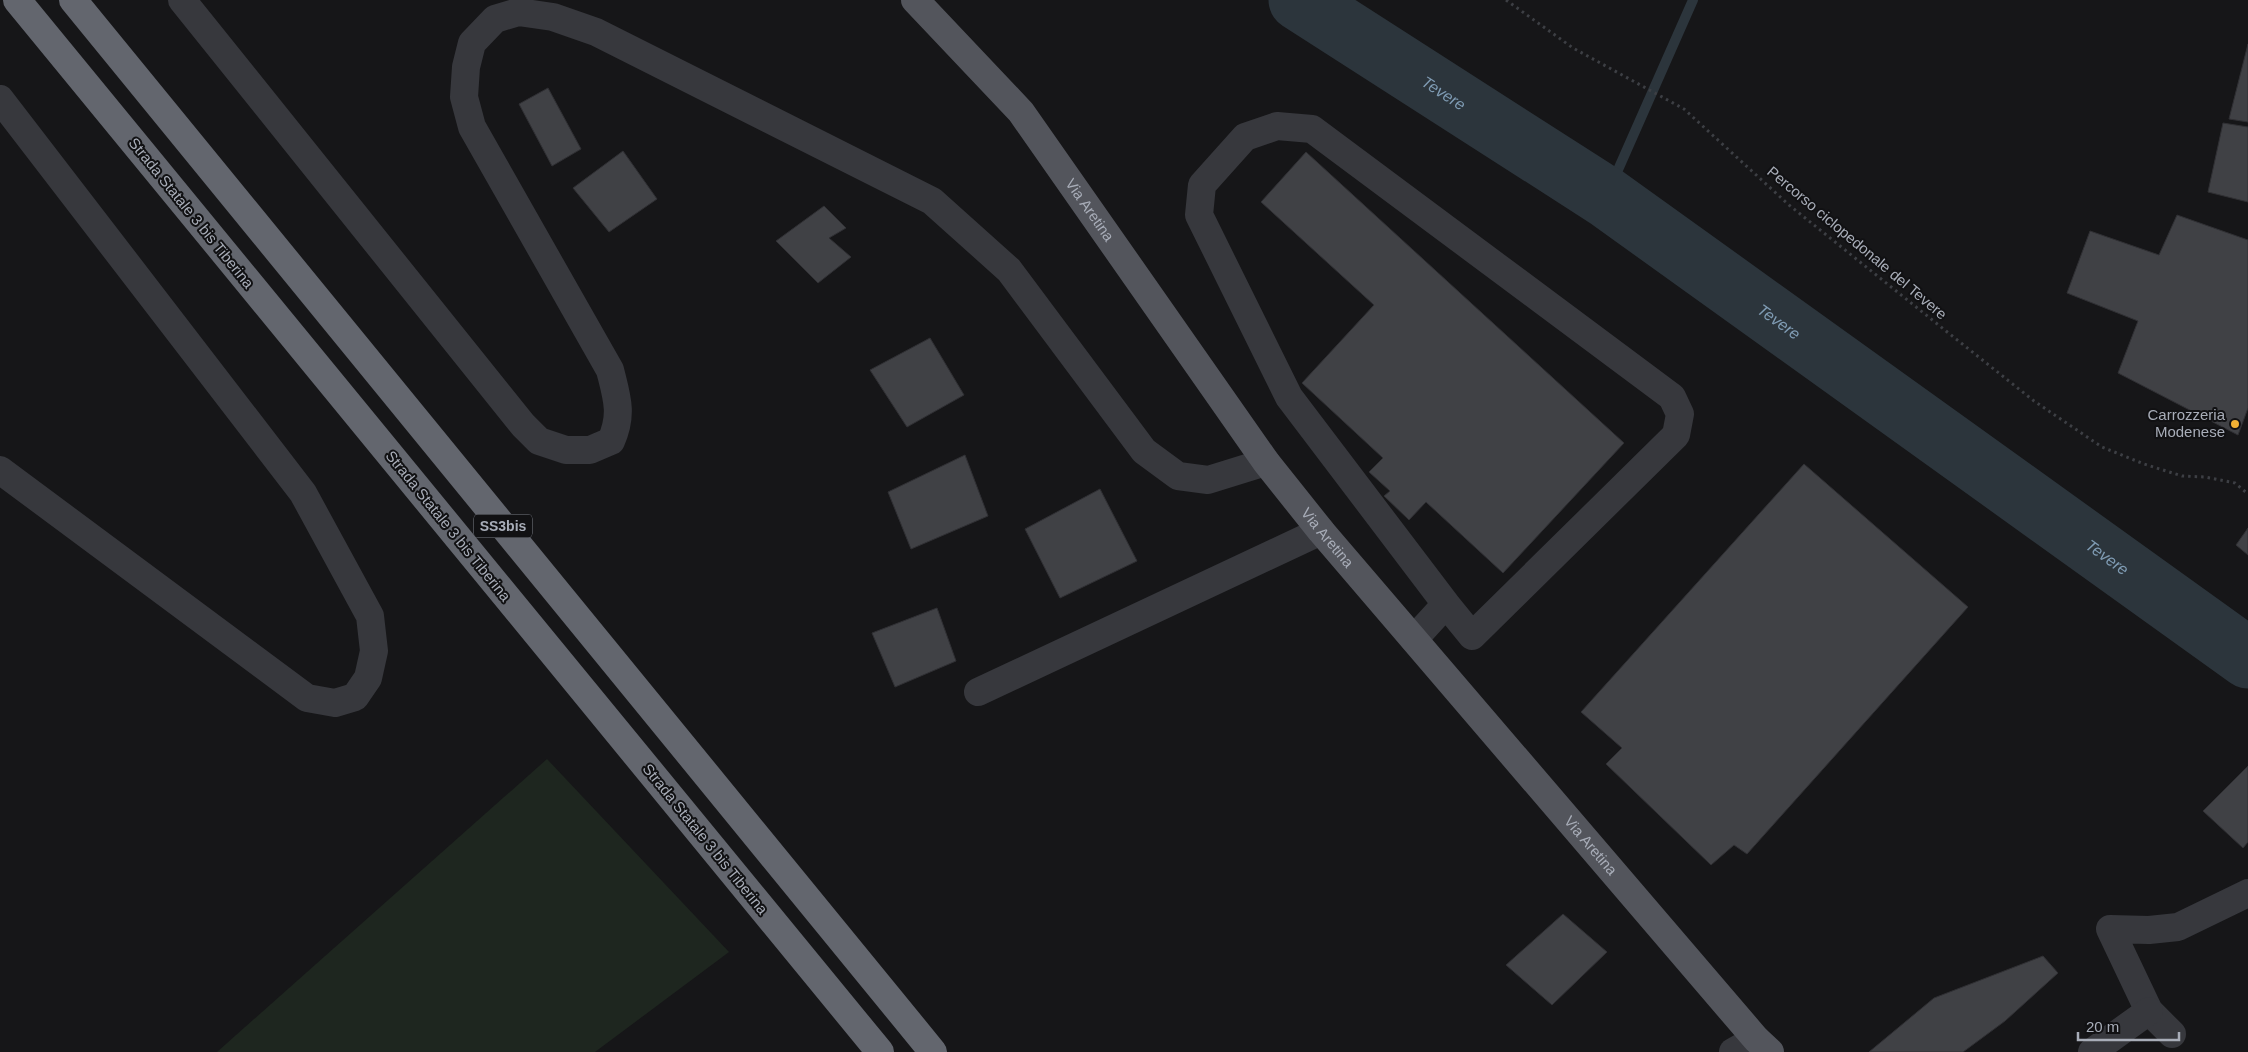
<svg xmlns="http://www.w3.org/2000/svg" width="2248" height="1052" font-family="Arial,sans-serif">
<style>
.green{fill:#1e261f}
.lines{fill:none;stroke-linecap:round;stroke-linejoin:round}
.stream{stroke:#2c353c;stroke-width:10}
.river{stroke:#2c353c;stroke-width:61}
.building{fill:#404145;stroke:#303034}
.path{stroke:#3d3f44;stroke-width:3;stroke-dasharray:2.5 4;stroke-linecap:butt}
.minor{stroke:#37383d;stroke-width:28}
.major{stroke:#53555c;stroke-width:28}
.highway{stroke:#63666e;stroke-width:28}
.poi-dot{fill:#f2b134;stroke:#111113;stroke-width:2}
.labels{text-anchor:middle;stroke-width:4;stroke-linejoin:round;paint-order:stroke}
.shield{fill:#111113;stroke:#7b7e86;stroke-width:1}
.shield-label{font-size:14px;font-weight:bold;fill:#a8adb8}
.street-label{font-size:15px;fill:#a8adb8;stroke:#111113}
.poi-label{font-size:15px;fill:#a8adb8;stroke:#111113;text-anchor:end}
.water-label{font-size:16px;font-style:italic;fill:#7f9bb3;stroke:#111113}
</style>
<rect width="100%" height="100%" fill="#161618"/>
<polygon class="green" points="547,759 729,952 595,1052 217,1052"/>
<g class="lines">
<polyline class="stream" points="1606,197 1693,0"/>
<path class="river" id="s1" d="M1299 0 1606 197 2248 658"/>
</g>
<g class="building">
<polygon points="2248,44 2248,122 2229,119"/>
<polygon points="548,88 581,149 552,166 519,104"/>
<polygon points="2223,123 2248,127 2248,202 2208,192"/>
<polygon points="623,151 657,199 609,232 573,188"/>
<polygon points="1306,152 1624,443 1503,573 1426,502 1409,520 1384,496 1390,491 1369,472 1383,458 1302,383 1374,305 1261,202"/>
<polygon points="824,206 846,228 829,238 851,257 818,283 776,241"/>
<polygon points="2177,215 2248,240 2248,408 2238,435 2118,373 2138,321 2067,293 2090,231 2159,255"/>
<polygon points="930,338 964,395 907,427 870,370"/>
<polygon points="965,455 988,516 911,549 888,492"/>
<polygon points="1804,464 1968,607 1747,854 1734,845 1711,865 1606,764 1622,748 1581,712"/>
<polygon points="1100,489 1137,561 1060,598 1025,529"/>
<polygon points="2248,528 2248,555 2236,545"/>
<polygon points="937,608 956,661 895,687 872,633"/>
<polygon points="2248,766 2248,842 2243,848 2203,811"/>
<polygon points="1563,914 1607,952 1552,1005 1506,965"/>
<polygon points="2043,956 2058,973 2005,1021 1963,1052 1869,1052 1934,998"/>
</g>
<g class="lines">
<polyline class="path" points="1506,0 1573,48 1684,109 1789,205 1946,331 2034,401 2102,447 2144,464 2182,476 2205,477 2235,483 2248,494"/>
<g class="minor">
<path d="M182 0 523 425 539 441 566 450H590L611 441C623 414 617 398 610 370L472 127 464 97 466 67 472 43 495 19 518 12 553 17 596 32 932 201 1009 270 1144 451 1178 476 1208 480 1266 462"/>
<polyline points="0,99 303,493 370,616 374,651 368,678 355,697 335,703 307,698 0,470"/>
<polyline points="1414,639 1446,604 1289,397 1199,215 1202,185 1245,137 1277,126 1312,129 1672,397 1680,414 1676,435 1472,636 1446,604"/>
<polyline points="978,692 1321,531"/>
<polyline points="2172,1034 2149,1011 2110,929 2149,930 2178,927 2248,893"/>
<polyline points="1733,1052 1756,1039"/>
<polyline points="2092,1052 2149,1011"/>
</g>
<path class="major" id="s2" d="M915 0 1021 112 1266 462 1321 531 1756 1039 1770 1052"/>
<g class="highway">
<polyline points="17,0 880,1052"/>
<polyline points="73,0 933,1052"/>
</g>
</g>
<circle class="poi-dot" cx="2235" cy="424" r="5"/>
<g class="labels">
<rect class="shield" x="474" y="514.5" width="58" height="23" rx="4"/>
<g class="shield-label">
<text x="503" y="531">SS3bis</text>
</g>
<g class="street-label">
<text dy="5" stroke="none"><textPath href="#s2" startOffset="274">Via Aretina</textPath></text>
<text transform="translate(191 213) rotate(51)" y="5">Strada Statale 3 bis Tiberina</text>
<text transform="translate(1857 243) rotate(40)" y="5">Percorso ciclopedonale del Tevere</text>
<text transform="translate(448 526) rotate(51)" y="5">Strada Statale 3 bis Tiberina</text>
<text dy="5" stroke="none"><textPath href="#s2" startOffset="679">Via Aretina</textPath></text>
<text transform="translate(705 839) rotate(51)" y="5">Strada Statale 3 bis Tiberina</text>
<text dy="5" stroke="none"><textPath href="#s2" startOffset="1084">Via Aretina</textPath></text>
</g>
<g class="poi-label">
<text x="2225" y="420">Carrozzeria<tspan x="2225" dy="17">Modenese</tspan></text>
</g>
<g class="water-label">
<text dy="6" stroke="none"><textPath href="#s1" startOffset="172">Tevere</textPath></text>
<text dy="6" stroke="none"><textPath href="#s1" startOffset="578">Tevere</textPath></text>
<text dy="6" stroke="none"><textPath href="#s1" startOffset="982">Tevere</textPath></text>
</g>
</g>
<path d="M2078 1032v8h101v-8" fill="none" stroke="#a8adb8" stroke-width="2.5"/>
<text x="2086" y="1032" font-size="15" fill="#a8adb8" stroke="#111113" stroke-width="4" paint-order="stroke">20 m</text>
</svg>
